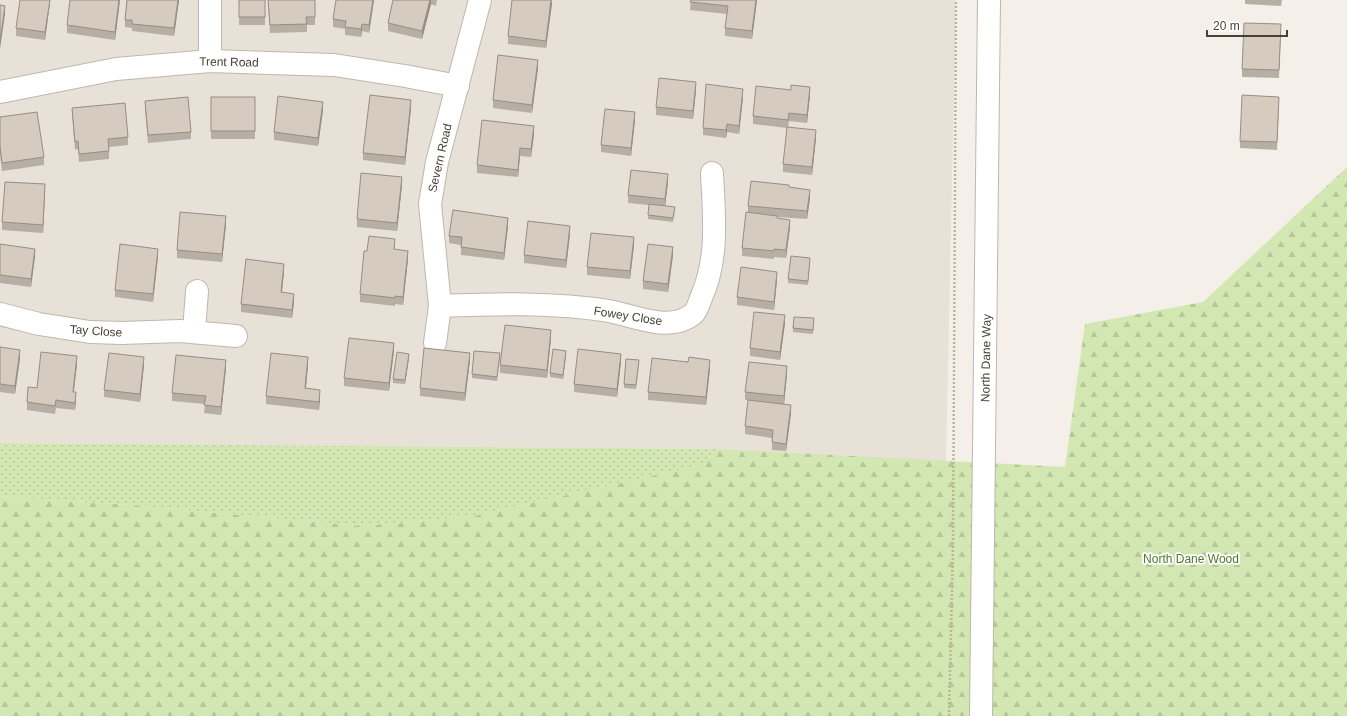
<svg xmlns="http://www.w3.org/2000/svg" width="1347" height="716" font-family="Arial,sans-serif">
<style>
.residential{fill:#e8e1d7}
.grass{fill:url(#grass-dots)}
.forest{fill:url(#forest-firs)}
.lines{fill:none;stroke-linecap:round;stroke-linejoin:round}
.minor-casing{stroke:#bfb7ab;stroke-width:24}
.tertiary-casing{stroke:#bfb7ab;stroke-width:24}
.path{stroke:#c1b19d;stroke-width:2.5;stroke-dasharray:2 2;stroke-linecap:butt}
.minor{stroke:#fff;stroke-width:22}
.tertiary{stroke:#fff;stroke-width:22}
.wall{fill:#b7afa3}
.shaded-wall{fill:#958e85}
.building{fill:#d5cbbe;stroke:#958e85}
.labels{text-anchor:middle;stroke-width:3.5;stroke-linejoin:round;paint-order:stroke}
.street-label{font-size:12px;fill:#474037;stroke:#fff}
.park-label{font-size:12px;fill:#4e792b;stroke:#fff}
</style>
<defs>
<pattern id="grass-dots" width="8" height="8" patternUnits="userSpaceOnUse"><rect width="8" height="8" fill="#d3e7b2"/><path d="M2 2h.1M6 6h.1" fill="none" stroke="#b6c79a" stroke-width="1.8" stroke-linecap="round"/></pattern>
<pattern id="forest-firs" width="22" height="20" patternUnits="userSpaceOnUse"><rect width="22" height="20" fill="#d3e7b2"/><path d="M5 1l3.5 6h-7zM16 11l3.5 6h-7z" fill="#b6c79a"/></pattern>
</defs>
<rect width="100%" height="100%" fill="#f4f0e9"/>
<polygon class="residential" points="0,0 956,0 946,462 717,449 0,443"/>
<polygon class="grass" points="0,443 717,449 701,465 474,516 361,526 130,505 0,496"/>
<polygon class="forest" points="1347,167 1347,716 0,716 0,496 130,505 361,526 474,516 701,465 717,449 1065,467 1085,324 1203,302"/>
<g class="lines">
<g class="minor-casing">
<g id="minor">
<polyline points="210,0 210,61"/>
<polyline points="0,92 116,69 210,61 334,65 405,76 458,86"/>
<path d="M440 306C496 304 553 302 609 311 635 316 670 333 693 314 697 311 699 303 701 298 719 258 714 216 712 173"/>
<polyline points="0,314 39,324 90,332 122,333 180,331 236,336"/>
<polyline points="194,331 197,291"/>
<polyline points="435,343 440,306 430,204 437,162 480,0"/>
</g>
</g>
<g class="tertiary-casing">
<polyline id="tertiary" points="981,716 989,0"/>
</g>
<polyline class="path" points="949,716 953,548 956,0"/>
<use href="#minor" class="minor"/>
<use href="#tertiary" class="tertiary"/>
</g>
<g class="wall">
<polygon points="50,0 45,40 16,36 16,28"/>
<polygon points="120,0 115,40 67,33 67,25"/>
<polygon points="127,0 179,0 174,36 132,31 132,28 125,27 125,20"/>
<rect x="239" y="0" width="26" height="25"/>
<polygon points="268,0 315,0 315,25 307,25 307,32 270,33"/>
<polygon points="374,0 369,33 362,31 361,37 345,35 345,29 333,27 333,19"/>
<polygon points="393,0 437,0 436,6 431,4 422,39 388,31 388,23"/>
<polygon points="552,0 546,48 508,44 508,36"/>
<polygon points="691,0 757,0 752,39 725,36 725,28 727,14 690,10"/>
<polygon points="1245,0 1282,0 1281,6 1245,4"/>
<polygon points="1281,32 1279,78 1242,77 1242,69"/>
<polygon points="538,68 532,113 493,108 493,100"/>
<polygon points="696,90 693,119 656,115 656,107"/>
<polygon points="810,95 807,123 789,121 788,127 816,138 812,175 783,172 783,164 787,128 753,124 753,116"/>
<rect x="211" y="97" width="44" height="42"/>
<polygon points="743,97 739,134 727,132 726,138 703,135 703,128"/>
<polygon points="145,101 191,132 191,139 148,143 145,109"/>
<polygon points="1279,105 1277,150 1240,148 1240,141"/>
<polygon points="72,108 128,137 128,145 109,147 109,159 79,162 78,149 75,150 72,115"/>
<polygon points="411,108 405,165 363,160 363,153"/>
<polygon points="323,110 318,146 274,140 274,132"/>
<polygon points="0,117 44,157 44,165 2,171 0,154"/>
<polygon points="635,120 631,156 601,152 601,145"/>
<polygon points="534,134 531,157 520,156 518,177 477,173 477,165"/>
<polygon points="668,182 665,206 675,211 673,222 648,219 649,205 628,203 628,195"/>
<polygon points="402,185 397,231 357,227 357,219"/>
<polygon points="789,187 810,198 807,219 777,217 777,218 790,227 786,258 774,257 774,259 742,256 742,248 748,212 748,206"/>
<polygon points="45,192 43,233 2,230 2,222"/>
<polygon points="226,224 222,262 177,258 177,250"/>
<polygon points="508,226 504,260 461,255 461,245 449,243 449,236"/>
<polygon points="570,234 566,268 524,263 524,255"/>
<polygon points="0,244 35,256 31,287 0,283"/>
<polygon points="634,245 630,279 587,275 587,267"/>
<polygon points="395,247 395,250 408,259 403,305 395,304 395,306 360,302 360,294 367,251"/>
<polygon points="673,255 668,292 643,289 643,281"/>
<polygon points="158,256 153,302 115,297 115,290"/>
<polygon points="810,262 808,285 788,283 788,279"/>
<polygon points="284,272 282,292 294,302 292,318 241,312 241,304"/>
<polygon points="777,280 774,310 737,305 737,297"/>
<polygon points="814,322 813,334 793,332 793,328"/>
<polygon points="785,323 780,360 750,356 750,348"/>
<polygon points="551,338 547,378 500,373 500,365"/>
<polygon points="0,347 20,358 15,394 0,392"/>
<polygon points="394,351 389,391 344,386 344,378"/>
<polygon points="566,355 563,379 550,377 550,373"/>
<polygon points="500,357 497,381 472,378 472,374"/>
<polygon points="409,358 405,384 393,383 393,379"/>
<polygon points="470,360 465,401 420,396 420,388"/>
<polygon points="621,362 617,397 574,392 574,384"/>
<polygon points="688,362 710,368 706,405 648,400 648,392"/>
<polygon points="77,364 73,392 76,400 75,410 56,408 55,414 27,410 27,402 37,388"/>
<polygon points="639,364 636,389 624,388 624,384"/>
<polygon points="144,365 140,402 104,397 104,390"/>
<polygon points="308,365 306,388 320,397 319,410 266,404 266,396"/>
<polygon points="226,368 221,415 204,413 205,404 172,401 172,393"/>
<polygon points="787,374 784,404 791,413 786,451 772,450 772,438 745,434 745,426 748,400 745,400 745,392"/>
</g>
<g class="shaded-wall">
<polygon points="50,0 50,3 45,40 45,32"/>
<polygon points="119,0 120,0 115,40 115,32"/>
<polygon points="178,0 179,0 174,36 174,28"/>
<polygon points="373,0 374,0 369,33 369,25"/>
<polygon points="430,0 431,0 431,4 422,39 422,31"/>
<polygon points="551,0 552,4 546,48 546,41"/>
<polygon points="756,0 757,0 752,39 752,31"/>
<polygon points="5,6 5,14 0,49 0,41"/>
<polygon points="362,24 362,31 361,37 361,29"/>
<polygon points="538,60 538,68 532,113 532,105"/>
<polygon points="696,82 696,90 693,119 693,111"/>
<polygon points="810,87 810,95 807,123 807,115"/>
<polygon points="743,89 743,97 739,134 739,126"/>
<polygon points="411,100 411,108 405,165 405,157"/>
<polygon points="323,102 323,110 318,146 318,138"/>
<polygon points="635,112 635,120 631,156 631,148"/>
<polygon points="727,124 727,132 726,138 726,130"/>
<polygon points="534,126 534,134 531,157 531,149"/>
<polygon points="816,130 816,138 812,175 812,167"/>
<polygon points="520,148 520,156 518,177 518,170"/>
<polygon points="668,174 668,182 665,207 665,199"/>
<polygon points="402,177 402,185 397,231 397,223"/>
<polygon points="45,184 45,192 43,233 43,225"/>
<polygon points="810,190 810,198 807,219 807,211"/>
<polygon points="226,216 226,224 222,262 222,254"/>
<polygon points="508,218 508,226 504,260 504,253"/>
<polygon points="790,220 790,227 786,258 786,250"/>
<polygon points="570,226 570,234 566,268 566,260"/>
<polygon points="634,237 634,245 630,279 630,271"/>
<polygon points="673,247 673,255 668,292 668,284"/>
<polygon points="35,249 35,256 31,287 31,279"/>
<polygon points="158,249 158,256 153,302 153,294"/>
<polygon points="408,251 408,259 403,305 403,297"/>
<polygon points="284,264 284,272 281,300 281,292"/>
<polygon points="777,272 777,280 774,310 774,302"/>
<polygon points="294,294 294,302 292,318 292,310"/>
<polygon points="785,315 785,323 780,360 780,352"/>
<polygon points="551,330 551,338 547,378 547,370"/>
<polygon points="394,343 394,351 389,391 389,383"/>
<polygon points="20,350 20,358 15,394 15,386"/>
<polygon points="566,351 566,355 563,379 563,375"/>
<polygon points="470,353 470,360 465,401 465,393"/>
<polygon points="409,354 409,358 405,384 405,380"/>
<polygon points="621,354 621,362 617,397 617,389"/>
<polygon points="77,356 77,364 73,400 73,392"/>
<polygon points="144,357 144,365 140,402 140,394"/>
<polygon points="308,357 308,365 305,396 305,388"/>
<polygon points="226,360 226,368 221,415 221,407"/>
<polygon points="710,360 710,368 706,405 706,397"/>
<polygon points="787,366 787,374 784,404 784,396"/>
<polygon points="320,390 320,397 319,410 319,402"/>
<polygon points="76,392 76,400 75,410 75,403"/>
<polygon points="791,405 791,413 786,451 786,444"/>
</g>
<g class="building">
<polygon points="20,0 50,0 45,32 16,28"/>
<polygon points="70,0 119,0 115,32 67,25"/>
<polygon points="127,0 178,0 174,28 132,24 132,20 125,20"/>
<rect x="239" y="0" width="26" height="17"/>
<polygon points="268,0 315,0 315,17 306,17 307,24 270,25"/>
<polygon points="336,0 373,0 369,25 362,24 361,29 345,27 346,21 333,19"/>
<polygon points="393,0 430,0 422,31 388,23"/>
<polygon points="512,0 551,0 546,41 508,36"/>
<polygon points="691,0 756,0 752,31 725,28 728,6 690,2"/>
<polygon points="0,5 5,6 0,41"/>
<polygon points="1244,23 1281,24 1279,70 1242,69"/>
<polygon points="498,55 538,60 532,105 493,100"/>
<polygon points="659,78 696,82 693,111 656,107"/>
<polygon points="706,84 743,89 739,126 727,124 726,130 703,128"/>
<polygon points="791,85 810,87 807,115 789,113 788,120 753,116 756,86 791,90"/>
<polygon points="370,95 411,100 405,157 363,153"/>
<polygon points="1242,95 1279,97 1277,142 1240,141"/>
<polygon points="278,96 323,102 318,138 274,132"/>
<polygon points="188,97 191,132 148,135 145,101"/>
<rect x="211" y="97" width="44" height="34"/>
<polygon points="125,103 128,137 108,139 109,151 79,154 78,141 75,142 72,108"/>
<polygon points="605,109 635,112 631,148 601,145"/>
<polygon points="37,112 44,157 2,163 0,146 0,117"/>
<polygon points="482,120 534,126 531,149 520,148 518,170 477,165"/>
<polygon points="787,127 816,130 812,167 783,164"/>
<polygon points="631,170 668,174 665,199 628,195"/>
<polygon points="361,173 402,177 397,223 357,219"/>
<polygon points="751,181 789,185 789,187 810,190 807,211 748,206"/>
<polygon points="5,182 45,184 43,225 2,222"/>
<polygon points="649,204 675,207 673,218 648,215"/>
<polygon points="453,210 508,218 504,253 461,247 462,237 449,236"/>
<polygon points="180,212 226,216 222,254 177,250"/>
<polygon points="746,212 777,216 777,218 790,220 786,250 774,249 774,251 742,248"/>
<polygon points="528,221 570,226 566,260 524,255"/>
<polygon points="591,233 634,237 630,271 587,267"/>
<polygon points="369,236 395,239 394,249 408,251 403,297 395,296 395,298 360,294 364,251 367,251"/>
<polygon points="0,244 35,249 31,279 0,275"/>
<polygon points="120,244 158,249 153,294 115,290"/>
<polygon points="648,244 673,247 668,284 643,281"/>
<polygon points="791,256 810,258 808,281 788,279"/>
<polygon points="246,259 284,264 281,292 294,294 292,310 241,304"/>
<polygon points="741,267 777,272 774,302 737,297"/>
<polygon points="754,312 785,315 780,352 750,348"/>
<polygon points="794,317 814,318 813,330 793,328"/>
<polygon points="505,325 551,330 547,370 500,365"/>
<polygon points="349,338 394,343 389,383 344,378"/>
<polygon points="0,347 20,350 15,386 0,384"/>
<polygon points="424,348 470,353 465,393 420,388"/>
<polygon points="553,349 566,351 563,375 550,373"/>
<polygon points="578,349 621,354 617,389 574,384"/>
<polygon points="474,351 500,353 497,377 472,374"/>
<polygon points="41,352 77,356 73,392 76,392 75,403 56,400 55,406 27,402 28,387 37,388"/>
<polygon points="397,352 409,354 405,380 393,379"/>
<polygon points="109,353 144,357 140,394 104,390"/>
<polygon points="271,353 308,357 305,388 320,390 319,402 266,396"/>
<polygon points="176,355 226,360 221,407 204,405 206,396 172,393"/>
<polygon points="689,357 710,360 706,397 648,392 652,358 688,362"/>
<polygon points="626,359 639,360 636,385 624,384"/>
<polygon points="749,362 787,366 784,396 745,392"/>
<polygon points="748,400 791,405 786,444 772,442 773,430 745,426"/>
</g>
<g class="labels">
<g class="street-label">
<text transform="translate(229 62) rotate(1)" y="4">Trent Road</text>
<text transform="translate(440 158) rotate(-77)" y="4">Severn Road</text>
<text transform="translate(628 316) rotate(9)" y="4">Fowey Close</text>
<text transform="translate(96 331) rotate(4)" y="4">Tay Close</text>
<text transform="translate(986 358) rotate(-89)" y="4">North Dane Way</text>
</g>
<g class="park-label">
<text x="1191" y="563">North Dane Wood</text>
</g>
</g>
<path d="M1207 30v6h80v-6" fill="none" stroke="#474037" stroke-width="2"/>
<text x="1213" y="30" font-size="12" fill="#474037" stroke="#ffffff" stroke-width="3" paint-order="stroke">20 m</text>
</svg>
